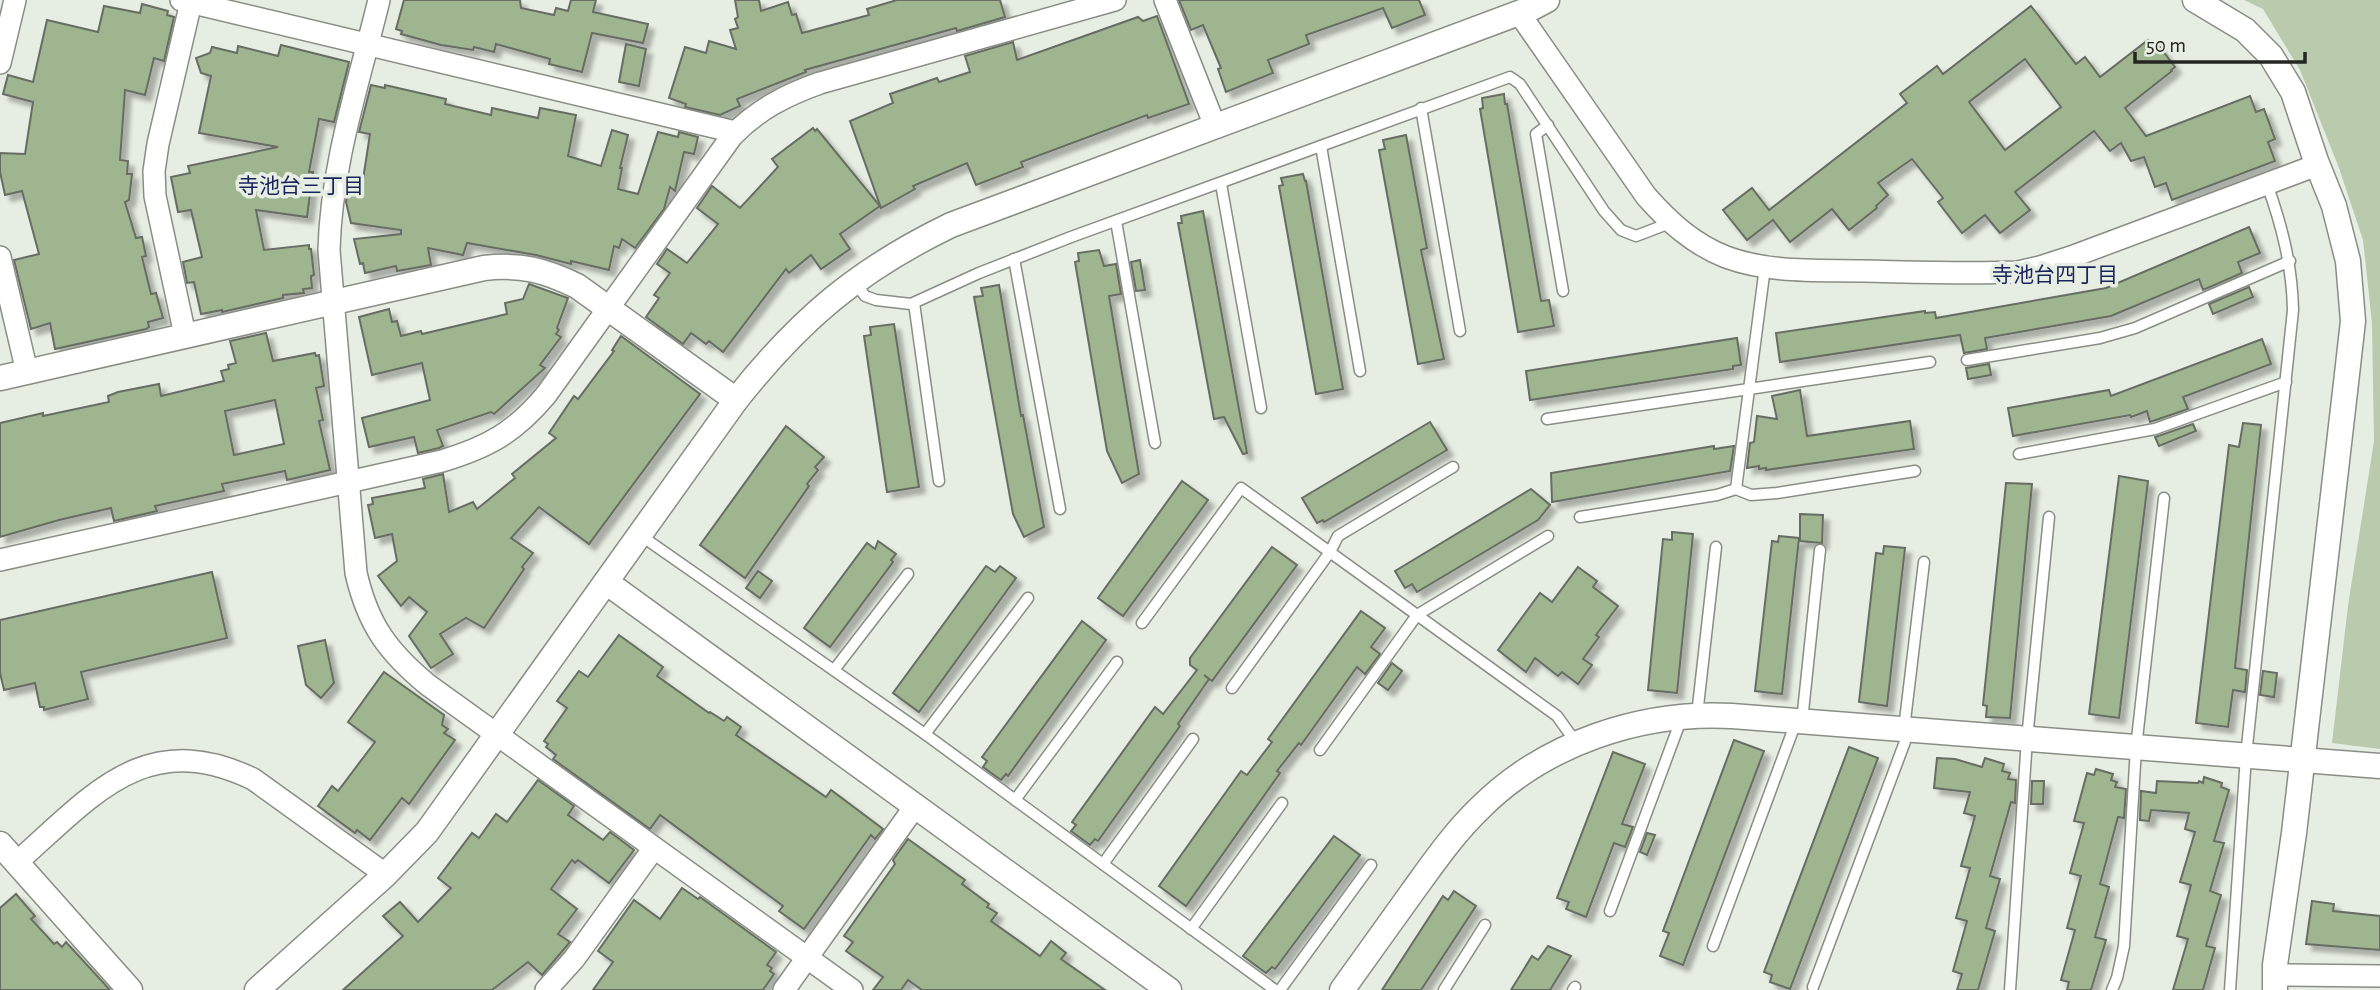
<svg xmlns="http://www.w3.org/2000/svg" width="2380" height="990" font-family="'Alegreya Sans','Noto Sans JP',sans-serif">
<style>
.green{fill:#b9caad}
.building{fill:#9eb58f;stroke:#676d64;stroke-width:2;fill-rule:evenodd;filter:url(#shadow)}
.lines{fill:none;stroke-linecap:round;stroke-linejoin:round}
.service-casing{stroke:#888e84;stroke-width:13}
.minor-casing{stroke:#888e84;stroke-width:24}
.tertiary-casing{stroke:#888e84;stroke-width:27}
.service{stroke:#fff;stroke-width:10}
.minor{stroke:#fff;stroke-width:21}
.tertiary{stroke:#fff;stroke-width:24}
.labels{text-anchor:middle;stroke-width:7;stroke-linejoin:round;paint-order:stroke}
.neighbourhood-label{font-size:21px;fill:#18235a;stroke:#e6ede2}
</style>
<defs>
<filter id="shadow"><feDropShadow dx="6" dy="6" stdDeviation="2" flood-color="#0004"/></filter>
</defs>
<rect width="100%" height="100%" fill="#e6ede2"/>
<polygon class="green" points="2244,0 2380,0 2380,749 2332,743 2348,606 2374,441 2372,323 2363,240 2339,168 2300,70 2263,9"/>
<g class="building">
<polygon points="404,0 520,0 521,8 554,15 556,8 568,11 571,0 596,0 593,12 648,24 643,43 592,33 582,72 549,64 550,59 496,44 494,52 474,47 473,50 441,45 401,34 402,31 396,29"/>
<polygon points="735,0 759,0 761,11 788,2 792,15 796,14 802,33 869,15 867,9 897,0 1000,0 1005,17 957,31 956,28 805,70 806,72 737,99 740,106 720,115 685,107 686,104 669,98 685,47 706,53 709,41 736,49 730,30 738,28 735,19 738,17"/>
<polygon points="1179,0 1419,0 1425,15 1392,28 1383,8 1306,35 1309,44 1268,60 1273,73 1226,92 1218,69 1221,68 1203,25 1191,30"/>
<polygon points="142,4 168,11 167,15 174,17 164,61 154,58 145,95 125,90 120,160 128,161 127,174 132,174 129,200 125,202 136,238 142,237 146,256 142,257 151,294 156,293 163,318 148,322 149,327 146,329 55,349 50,323 31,329 14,260 39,254 22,191 5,195 0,172 0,153 25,154 33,102 3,94 8,75 33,82 47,20 98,32 104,6 140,13"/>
<path d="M2031 6 2076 64 2085 57 2100 77 2148 40 2155 49 2159 46 2175 67 2171 70 2172 71 2125 108 2146 136 2250 96 2256 112 2264 109 2275 139 2268 142 2275 161 2172 200 2166 183 2155 187 2144 157 2131 161 2121 143 2110 151 2094 131 2015 192 2030 210 2000 233 1985 215 1962 233 1938 202 1943 198 1912 159 1878 183 1888 195 1876 206 1877 208 1849 230 1832 209 1790 242 1773 220 1747 240 1723 210 1752 188 1769 210 1907 103 1900 94 1937 66 1943 74ZM2025 59 2061 107 2005 150 1969 102Z"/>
<polygon points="1157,16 1189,104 1148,118 1147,115 1021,162 1023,167 976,185 967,163 913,186 915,189 881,208 850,121 893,103 890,94 937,78 939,82 970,72 965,56 1013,42 1017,60 1138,17 1143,21"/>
<polygon points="626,44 646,49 639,86 619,82"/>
<polygon points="281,45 349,62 334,122 319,119 309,172 313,172 307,217 256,210 264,250 309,245 309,249 311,249 314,275 311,276 312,288 303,289 304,293 283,295 283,298 222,312 222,310 201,314 194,282 187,283 183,262 202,257 191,210 178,212 171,177 190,173 188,166 278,147 199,133 211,76 201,73 196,58 210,53 212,47 237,53 238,46 278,56"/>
<polygon points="371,85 385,88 385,85 446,99 445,104 491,115 492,108 538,118 540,108 576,115 568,156 601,166 612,130 628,135 620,168 622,168 618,189 638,194 658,132 678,137 679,132 698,137 694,154 684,152 675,191 670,187 664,209 635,248 622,239 619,248 614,246 609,270 571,261 571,264 536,255 467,243 463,255 428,248 431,265 397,271 396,266 365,273 363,263 360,264 354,239 401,234 401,230 351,223 346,202 349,185 362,186 370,134 359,132"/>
<polygon points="1504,94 1505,104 1507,104 1541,301 1549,300 1554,326 1518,332 1480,109 1483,108 1482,98"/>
<polygon points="813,128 815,131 817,129 880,206 840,234 850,249 821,269 811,255 789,273 786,269 723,352 709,341 706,344 691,333 683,344 646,317 659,298 654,295 670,273 657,264 667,249 687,263 718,224 697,208 712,186 740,208 778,167 772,159"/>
<polygon points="1406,135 1427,248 1421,250 1444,359 1418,364 1379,150 1385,149 1383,140"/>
<polygon points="1303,174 1305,181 1306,181 1343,389 1316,394 1279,186 1283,185 1281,178"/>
<polygon points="1203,211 1247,453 1243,454 1224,417 1214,419 1178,223 1182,223 1181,216"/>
<polygon points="2249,227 2260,253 2238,262 2242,273 2203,290 2199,279 2111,316 1985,338 1987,349 1964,353 1960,335 1780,362 1776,333 1925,311 1925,313 1935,312 1936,318 2106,288"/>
<polygon points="1099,250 1104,266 1116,264 1121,294 1109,296 1139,474 1122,483 1107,451 1075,262 1079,261 1078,253"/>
<polygon points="1140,260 1145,290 1136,291 1131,262"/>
<polygon points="529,284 568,298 557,328 559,330 556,334 561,337 540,365 545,368 494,414 491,412 437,430 443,446 439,448 418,453 414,437 369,447 362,418 430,400 422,363 372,375 359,317 389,309 392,322 397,321 401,336 421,331 422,334 507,314 505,303 523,299"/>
<polygon points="999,285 1021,416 1023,415 1044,527 1024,537 1013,514 974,297 983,296 981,288"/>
<polygon points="2249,287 2253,297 2213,314 2209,304"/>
<polygon points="894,324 919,487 887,492 864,336 871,335 870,327"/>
<path d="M266 333 273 361 315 353 316 356 319 355 324 386 316 388 323 420 319 421 330 470 287 480 285 471 222 484 224 491 155 506 157 511 114 521 111 508 59 520 0 537V423L43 413V416L109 402 108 396 118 392 159 384 161 396 224 381 221 371 229 369 228 365 236 363 230 341ZM275 400 284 444 234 455 225 411Z"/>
<polygon points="621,336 700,394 589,544 539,507 511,538 533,553 522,567 524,569 484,628 466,618 440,634 453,654 431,668 409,636 427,612 409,597 401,606 378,576 397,561 392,534 375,538 368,505 373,504 372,498 425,488 423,479 443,474 449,512 473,502 477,509 515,478 512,474 556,438 549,433 574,396 578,399 614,351 612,350"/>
<polygon points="1737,338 1741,365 1733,366 1733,369 1530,400 1526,371"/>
<polygon points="2262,339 2271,364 2183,397 2188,409 2150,422 2147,411 2131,417 2130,415 2013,436 2008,408 2109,390 2111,396"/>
<polygon points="1989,364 1991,375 1968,379 1966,368"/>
<polygon points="1800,390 1807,436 1910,421 1914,449 1766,470 1766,468 1759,469 1759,466 1747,468 1750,443 1754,442 1757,416 1777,419 1772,396"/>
<polygon points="1430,422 1447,450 1324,522 1323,520 1317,523 1302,498"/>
<polygon points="2243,423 2261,425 2235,668 2247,670 2245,692 2233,690 2228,727 2196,723 2229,445 2239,447"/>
<polygon points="2193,424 2196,431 2159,446 2155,437"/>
<polygon points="786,426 824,457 815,467 818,470 807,484 809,486 745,578 700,545"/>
<polygon points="1714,446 1714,449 1734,446 1730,471 1552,502 1551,473"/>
<polygon points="2119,476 2148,481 2119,718 2089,714"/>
<polygon points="1182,481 1208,500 1123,616 1098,598"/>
<polygon points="2006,483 2032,484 2010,718 1986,717 1987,706 1983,705"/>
<polygon points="1531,489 1550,505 1538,520 1417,592 1412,584 1405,588 1395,571"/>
<polygon points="1800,514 1823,515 1822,543 1800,541"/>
<polygon points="1672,532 1693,534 1677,693 1648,690 1663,539 1672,540"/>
<polygon points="1779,536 1799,538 1782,694 1755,691 1772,541 1778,542"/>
<polygon points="878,541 896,554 891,560 893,562 830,647 804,628 867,543 875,549"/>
<polygon points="1884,546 1905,548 1887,706 1859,702 1876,553 1883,554"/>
<polygon points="1272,547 1297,565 1212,681 1204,675 1209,679 1178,724 1180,726 1098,841 1095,839 1090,845 1071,831 1076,825 1072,822 1155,707 1163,714 1197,670 1190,665 1190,658"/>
<polygon points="986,566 995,572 1000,566 1016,578 919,712 893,693"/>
<polygon points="1578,567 1597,581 1593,587 1618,606 1596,635 1599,637 1583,659 1592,665 1578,684 1562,672 1558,676 1535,658 1526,672 1498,650 1540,593 1552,602"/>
<polygon points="758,571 772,581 760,598 746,588"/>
<polygon points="212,572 227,638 81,672 88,699 44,710 44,707 40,707 35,683 4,690 0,673 0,620"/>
<polygon points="1361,611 1385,628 1371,647 1380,654 1365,674 1357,667 1301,745 1299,743 1277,771 1280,773 1186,906 1159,886 1241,771 1247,775 1272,742 1268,739"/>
<polygon points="1082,621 1106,640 1008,776 1006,774 1001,780 983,767 987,761 982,757"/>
<polygon points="619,635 663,667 657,676 709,713 710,712 724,721 727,717 741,727 736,735 826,797 831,790 883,829 875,839 871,835 804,929 779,911 783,906 660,815 650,829 553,759 556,755 546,747 548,744 544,741 567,708 557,701 579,671 588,677"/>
<polygon points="325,640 334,683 321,698 306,685 298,646"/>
<polygon points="1392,663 1402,671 1388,690 1378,683"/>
<polygon points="2263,671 2277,673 2274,697 2260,695"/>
<polygon points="384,672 444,715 442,725 448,729 444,733 455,740 409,804 402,798 370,840 357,830 355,833 318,806 332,786 338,791 375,742 348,722"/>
<polygon points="1734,740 1764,751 1683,965 1660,956 1669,933 1663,931"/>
<polygon points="1849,747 1878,758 1790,989 1770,982 1772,975 1764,972"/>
<polygon points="1613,752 1645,764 1622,824 1633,827 1625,847 1614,843 1586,917 1566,909 1569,902 1557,898"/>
<polygon points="1937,758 1955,759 1982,767 1985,758 2004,764 2002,771 2010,773 2008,779 2016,780 2015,803 2011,802 1990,876 2000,879 1986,928 1995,931 1978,990 1957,990 1962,974 1953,971 1967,921 1956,918 1970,868 1961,866 1975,816 1964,813 1970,792 1934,788"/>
<polygon points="2096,769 2113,774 2111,780 2117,782 2115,787 2126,789 2124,818 2118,817 2100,884 2109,887 2095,937 2106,940 2091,990 2067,990 2069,982 2061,980 2075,930 2067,928 2081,876 2070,873 2084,823 2074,821 2087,773 2094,775"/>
<polygon points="2204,777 2222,783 2221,787 2229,790 2214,841 2224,843 2210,891 2221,895 2206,946 2215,948 2203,990 2173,990 2188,939 2177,936 2191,885 2180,882 2195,832 2185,829 2189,813 2151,810 2149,821 2140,820 2141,791 2156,793 2157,781 2198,783 2199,781 2203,783"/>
<polygon points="538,780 574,806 568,815 603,840 610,832 634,850 609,883 578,860 575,863 572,860 551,889 577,909 558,934 570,942 542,975 528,962 492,990 343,990 403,936 383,916 400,902 418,922 451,888 438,878 472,833 479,838 496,814 507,822"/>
<polygon points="2032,781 2044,781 2043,804 2031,804"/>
<polygon points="1647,833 1655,835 1647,855 1640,852"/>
<polygon points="1334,836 1360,855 1275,969 1272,967 1266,973 1243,956"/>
<polygon points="908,839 965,880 962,884 989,904 987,907 997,913 991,921 1040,956 1051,941 1066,953 1061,959 1105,990 922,990 908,980 901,990 873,990 883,977 846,951 853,942 844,936 895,864 893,860"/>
<polygon points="682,888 698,899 700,897 776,952 767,965 772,968 770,971 774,974 763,990 593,990 613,962 598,951 634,900 660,919"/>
<polygon points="1454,891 1476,906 1421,990 1382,990 1443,896 1448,900"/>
<polygon points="16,894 35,916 31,919 54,944 57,942 62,947 66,942 110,990 0,990 0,908"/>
<polygon points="2312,901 2334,904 2333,911 2380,916 2380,950 2306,944"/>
<polygon points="1548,946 1571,956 1550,990 1511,990 1532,956 1538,960"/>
</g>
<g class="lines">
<g class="service-casing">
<g id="service">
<polyline points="1421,108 1460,331"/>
<polyline points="1548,125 1536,134 1563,291"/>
<polyline points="1321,146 1360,371"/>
<polyline points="1221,184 1261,408"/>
<polyline points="1116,221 1155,443"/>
<polyline points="1014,259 1060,509"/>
<polyline points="854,281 865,296 876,300 911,304 979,273 1071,237 1510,77 1520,84 1604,211 1621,230 1636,236 1670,223"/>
<polyline points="914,303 939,481"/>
<polyline points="1967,360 2100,338 2135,328 2290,261"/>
<polyline points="1547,419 1930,362"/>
<polyline points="2019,454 2155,429 2286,382"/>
<polyline points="1736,489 1765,267"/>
<polyline points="1580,517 1717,495 1736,489 1751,495 1777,493 1915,471"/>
<polyline points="640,535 925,734 1275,990"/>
<polyline points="1142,623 1241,488 1557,716 1577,744"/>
<polyline points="834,670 908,574"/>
<polyline points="1232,688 1330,552 1338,536 1453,467"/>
<polyline points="1697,715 1716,547"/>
<polyline points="1802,721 1820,550"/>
<polyline points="1904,729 1924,562"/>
<polyline points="925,734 1028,598"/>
<polyline points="1320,750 1417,615 1548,536"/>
<polyline points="1015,800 1117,662"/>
<polyline points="1103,864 1193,739"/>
<polyline points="1610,911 1682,717"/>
<polyline points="1191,929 1282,803"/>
<polyline points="1713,946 1796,722"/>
<polyline points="1813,987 1909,731"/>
<polyline points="1280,990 1371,865"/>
<polyline points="1444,990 1485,925"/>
<polyline points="1573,990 1575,987"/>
<polyline points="2010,990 2027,739 2049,517"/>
<polyline points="2112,990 2117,978 2124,946 2136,748 2164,498"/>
<path d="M2230 990 2246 756 2293 310C2292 265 2282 226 2267 184"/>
</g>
</g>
<g class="minor-casing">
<g id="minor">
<polyline points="181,0 735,132"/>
<path d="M379 0C359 82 331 165 329 250L356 573C368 625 388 652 428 685L852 990"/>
<polyline points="1165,0 1215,126"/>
<path d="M1519 13 1646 196C1669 222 1693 244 1726 257 1769 273 1817 270 1863 271 1914 272 1966 274 2018 272L2040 267 2071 257 2317 165"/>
<polyline points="0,63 15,0"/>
<polyline points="0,257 27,372"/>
<polyline points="185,335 155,196 154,171 158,144 191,2"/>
<path d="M0 560 442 461C488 447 514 433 546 395L732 136C757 110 786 95 820 83L1115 0"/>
<path d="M16 863C92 796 145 727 253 779L385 874"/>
<polyline points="2275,975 2380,976"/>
<polyline points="546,990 574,959 654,848"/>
<polyline points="784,990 916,805"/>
</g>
</g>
<g class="tertiary-casing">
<g id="tertiary">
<polyline points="2195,0 2245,30 2271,56 2293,92 2316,161 2334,206 2348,261 2353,321 2346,383 2294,833 2275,965 2275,990"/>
<path d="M0 378 484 268C521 264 544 270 577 286L736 400"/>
<polyline points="606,582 1169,990"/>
<polyline points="0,844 130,990"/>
<path d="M257 990 384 876 427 832 736 400C800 319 858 270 951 225L1532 8 1547 0"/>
<path d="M1342 990C1366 957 1389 924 1413 891 1434 862 1454 833 1480 808 1545 743 1642 711 1732 716L2380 766"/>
</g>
</g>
<use href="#service" class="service"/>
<use href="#minor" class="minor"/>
<use href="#tertiary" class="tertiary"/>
</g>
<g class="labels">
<g class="neighbourhood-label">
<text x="301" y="193">寺池台三丁目</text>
<text x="2055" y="282">寺池台四丁目</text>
</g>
</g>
<path d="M2135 52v10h170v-10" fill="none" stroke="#242622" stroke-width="3.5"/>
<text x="2146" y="52" font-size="21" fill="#242622" stroke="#e6ede2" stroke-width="5" paint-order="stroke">50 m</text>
</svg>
